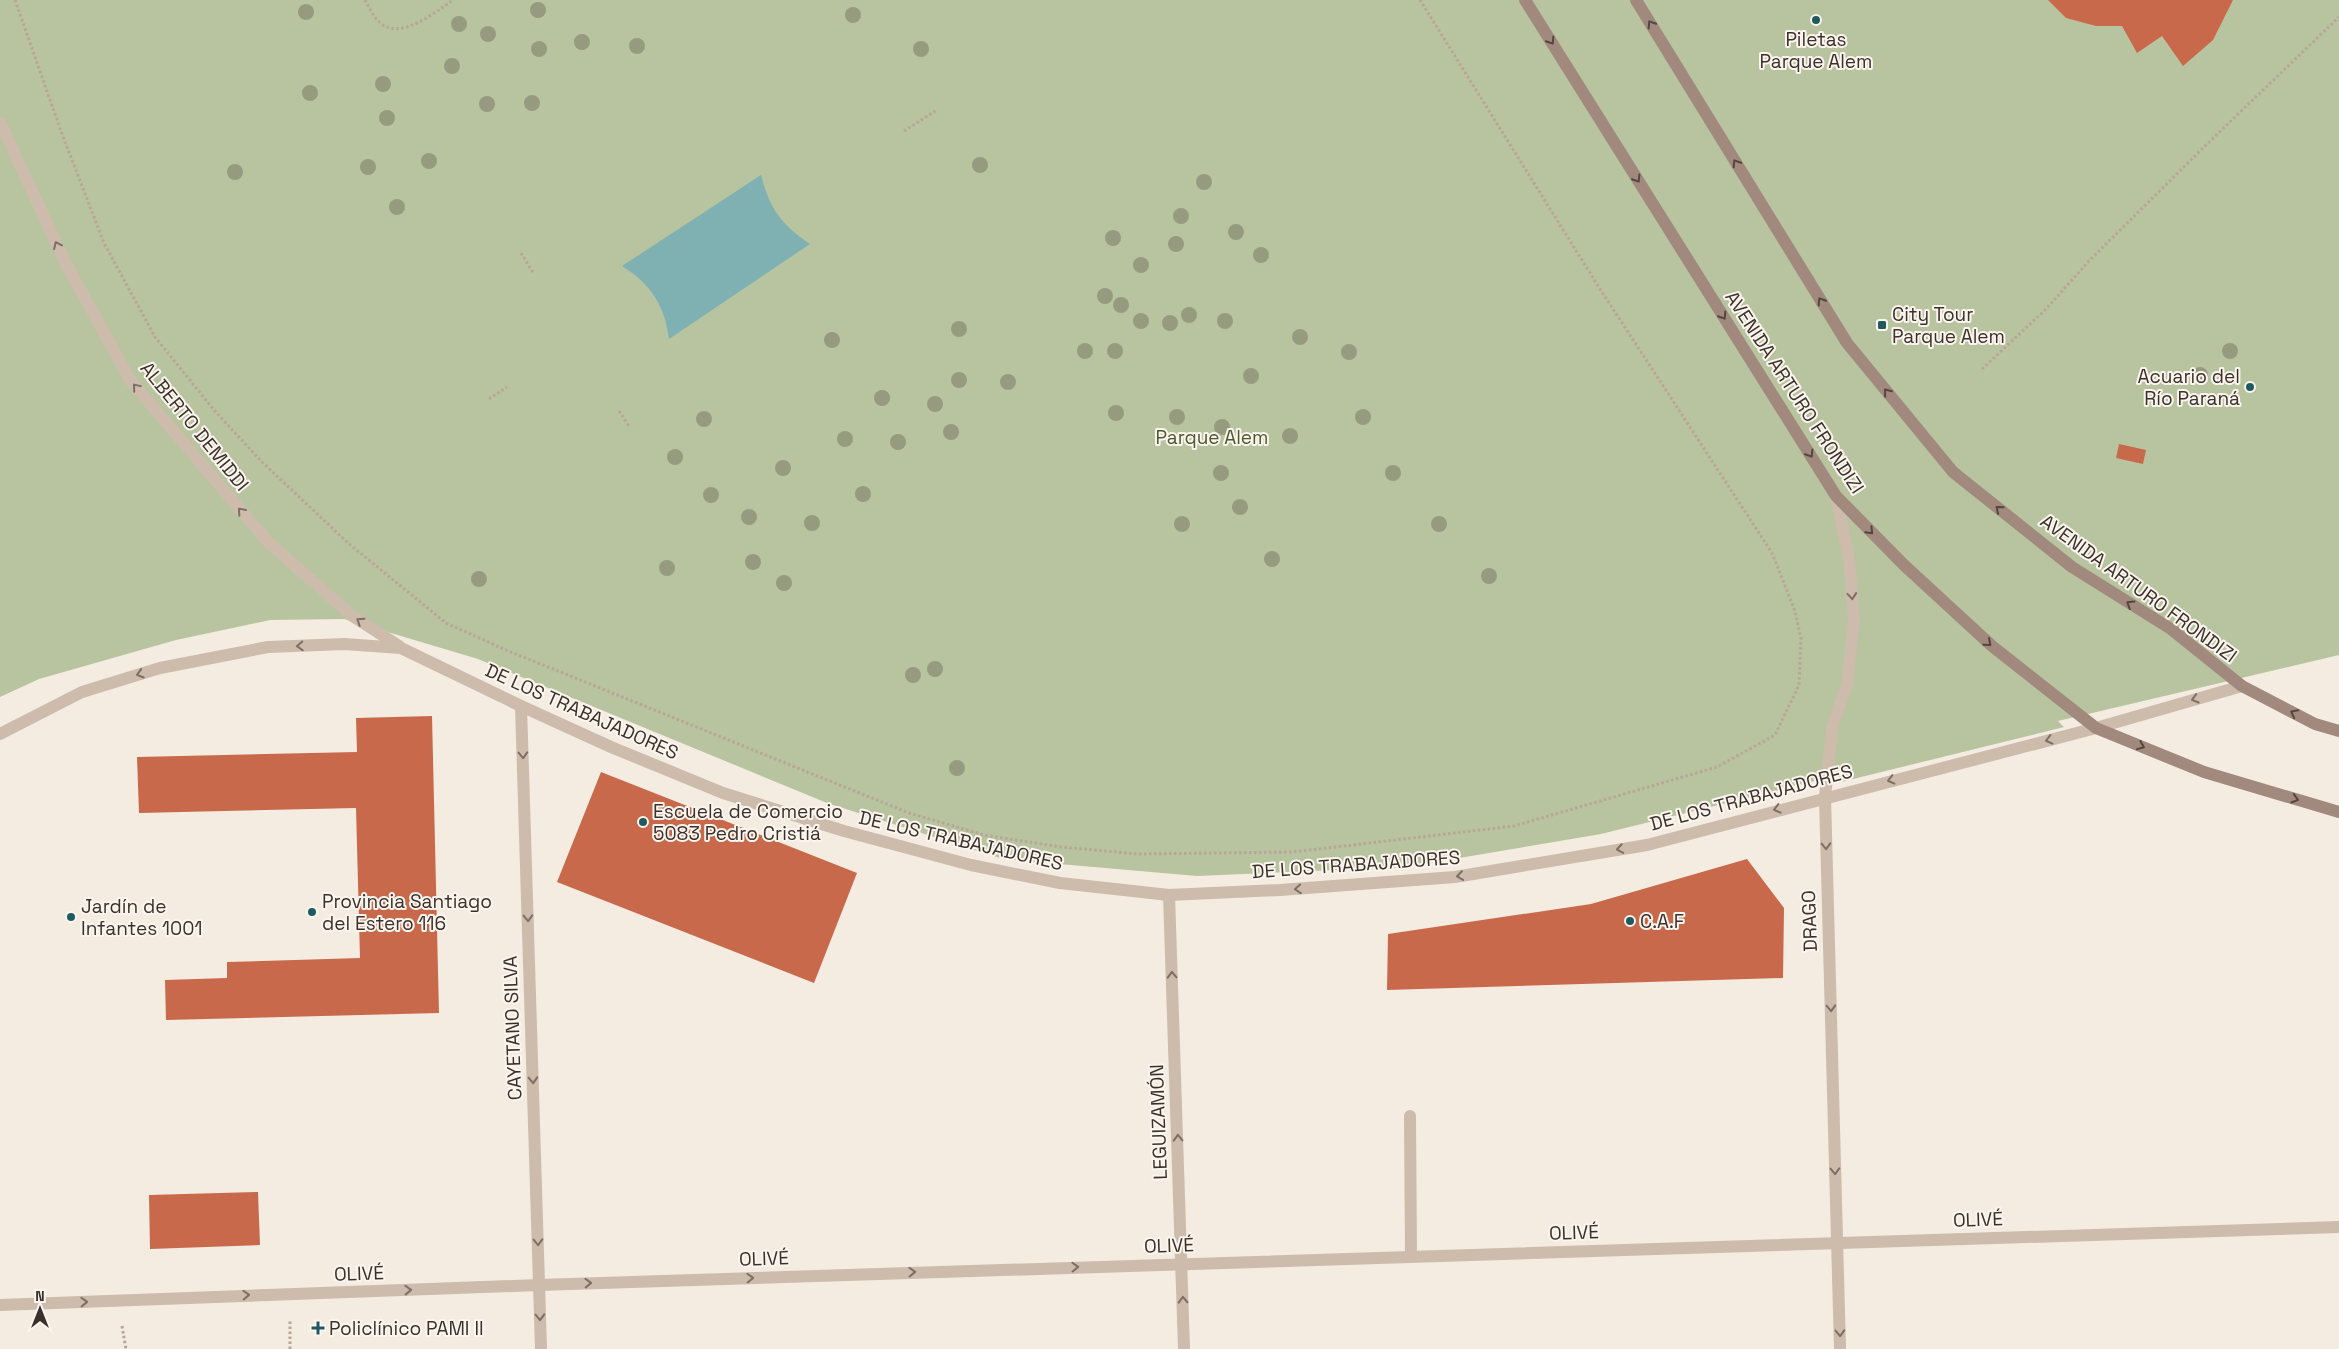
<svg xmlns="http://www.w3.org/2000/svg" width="2339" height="1349" font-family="'Space Grotesk',sans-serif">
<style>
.green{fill:#b8c4a0}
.water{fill:#7fb0b2}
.building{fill:#c8694b}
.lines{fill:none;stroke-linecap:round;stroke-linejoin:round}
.path{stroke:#b9a596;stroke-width:3;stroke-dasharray:2.5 2.5;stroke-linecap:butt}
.service{stroke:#cdbbac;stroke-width:12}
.minor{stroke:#cdbbac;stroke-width:12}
.secondary{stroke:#a18a7d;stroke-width:12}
.tree{fill:#969b7f}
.oneway{stroke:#544640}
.oneway2{stroke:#7d6f65}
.poi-dot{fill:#1f5a5e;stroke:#fbf5ee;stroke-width:2}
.labels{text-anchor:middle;stroke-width:4;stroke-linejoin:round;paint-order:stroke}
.poi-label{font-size:19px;fill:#3b302b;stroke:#fbf5ee;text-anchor:start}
.street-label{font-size:19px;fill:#3b302b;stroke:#fbf5ee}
.park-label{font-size:19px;fill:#4a5a2e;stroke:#fbf5ee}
</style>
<rect width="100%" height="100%" fill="#f4ebe1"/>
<polygon class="green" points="0,0 2339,0 2339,655 2058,721 2064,727 1837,783 1839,775 1601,834 1406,867 1197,876 1003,859 827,803 478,659 344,619 270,620 176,640 39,679 0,697"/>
<path class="water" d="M761 175C770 209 781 224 810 244L669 339C665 306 651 284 622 266Z"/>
<g class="building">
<polygon points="2048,0 2233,0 2213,40 2183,66 2162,36 2137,53 2122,26 2096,26 2066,18"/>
<polygon points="2119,444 2146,450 2143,464 2116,458"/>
<polygon points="432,716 439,1013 166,1020 165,980 227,978 227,962 360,958 356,808 139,813 137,757 357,752 356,718"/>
<polygon points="601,772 857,873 814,983 557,882"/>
<polygon points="1747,859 1784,908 1783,978 1387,990 1388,934 1591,904"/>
<polygon points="258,1192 260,1245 150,1249 149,1195"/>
</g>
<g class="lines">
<g class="path">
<polyline points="15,0 62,134 104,243 155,337 214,410 262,462 348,543 446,623 506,650 909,813 984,835 1061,847 1138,854 1293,852 1514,826 1717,767 1775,735 1799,685 1801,639 1795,611 1772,553 1600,289 1420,0"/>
<path d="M365 0C370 9 376 23 387 27 408 35 437 11 453 0"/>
<polyline points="904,131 937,110"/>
<polyline points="521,253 534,274"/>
<polyline points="1982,369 2046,309 2089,261 2210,141 2339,17"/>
<polyline points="489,399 507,387"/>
<polyline points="619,411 629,426"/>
<polyline points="122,1326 126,1349"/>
<polyline points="290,1349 290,1320"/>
</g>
<polyline class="service" points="1410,1116 1411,1256"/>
<g class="minor">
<polyline points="0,122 65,262 130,380 268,542 351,615 399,646"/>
<polyline points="1836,496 1849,559 1854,620 1847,684 1832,728 1825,797 1840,1349"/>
<polyline points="521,706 541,1349"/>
<polyline points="0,734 82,692 160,668 268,647 344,644 401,648 521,706 611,747 723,793 844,831 971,865 1060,883 1169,895 1280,890 1455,877 1647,845 2096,728 2242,686"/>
<polyline points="1169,895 1184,1349"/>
<polyline points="0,1305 539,1285 2339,1227"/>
</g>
<g class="secondary">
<polyline points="1525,0 1836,496 1904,565 1992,646 2096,728 2204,772 2339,812"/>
<polyline points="1636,0 1847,343 1953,472 2072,567 2171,629 2242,686 2315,724 2339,731"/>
</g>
</g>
<g class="tree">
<circle cx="538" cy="10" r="8"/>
<circle cx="306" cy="12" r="8"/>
<circle cx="853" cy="15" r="8"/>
<circle cx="459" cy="24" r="8"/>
<circle cx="488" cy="34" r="8"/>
<circle cx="582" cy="42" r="8"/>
<circle cx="637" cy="46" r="8"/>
<circle cx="539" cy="49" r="8"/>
<circle cx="921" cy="49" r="8"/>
<circle cx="452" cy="66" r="8"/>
<circle cx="383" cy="84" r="8"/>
<circle cx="310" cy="93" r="8"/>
<circle cx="532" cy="103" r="8"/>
<circle cx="487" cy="104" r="8"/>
<circle cx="387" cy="118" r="8"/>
<circle cx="429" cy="161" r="8"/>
<circle cx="980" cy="165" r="8"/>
<circle cx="368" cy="167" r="8"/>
<circle cx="235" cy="172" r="8"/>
<circle cx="1204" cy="182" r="8"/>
<circle cx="397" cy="207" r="8"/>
<circle cx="1181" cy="216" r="8"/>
<circle cx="1236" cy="232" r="8"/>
<circle cx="1113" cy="238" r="8"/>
<circle cx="1176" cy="244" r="8"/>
<circle cx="1261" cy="255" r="8"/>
<circle cx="1141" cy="265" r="8"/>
<circle cx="1105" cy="296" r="8"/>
<circle cx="1121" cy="305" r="8"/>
<circle cx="1189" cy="315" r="8"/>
<circle cx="1141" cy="321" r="8"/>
<circle cx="1225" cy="321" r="8"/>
<circle cx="1170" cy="323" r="8"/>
<circle cx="959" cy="329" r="8"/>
<circle cx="1300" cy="337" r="8"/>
<circle cx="832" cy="340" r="8"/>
<circle cx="1085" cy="351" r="8"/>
<circle cx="1115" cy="351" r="8"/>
<circle cx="2230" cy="351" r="8"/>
<circle cx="1349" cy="352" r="8"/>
<circle cx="2200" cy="375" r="8"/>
<circle cx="1251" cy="376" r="8"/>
<circle cx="959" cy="380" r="8"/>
<circle cx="1008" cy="382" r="8"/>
<circle cx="882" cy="398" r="8"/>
<circle cx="935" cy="404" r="8"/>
<circle cx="1116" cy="413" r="8"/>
<circle cx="1177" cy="417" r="8"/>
<circle cx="1363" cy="417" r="8"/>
<circle cx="704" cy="419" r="8"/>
<circle cx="1222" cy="427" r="8"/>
<circle cx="951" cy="432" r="8"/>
<circle cx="1290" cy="436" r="8"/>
<circle cx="845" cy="439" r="8"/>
<circle cx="898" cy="442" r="8"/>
<circle cx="675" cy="457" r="8"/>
<circle cx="783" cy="468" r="8"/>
<circle cx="1221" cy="473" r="8"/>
<circle cx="1393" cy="473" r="8"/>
<circle cx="863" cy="494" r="8"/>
<circle cx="711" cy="495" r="8"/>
<circle cx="1240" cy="507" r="8"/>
<circle cx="749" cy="517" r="8"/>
<circle cx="812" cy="523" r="8"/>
<circle cx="1182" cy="524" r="8"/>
<circle cx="1439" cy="524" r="8"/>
<circle cx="1272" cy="559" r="8"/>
<circle cx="753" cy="562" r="8"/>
<circle cx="667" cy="568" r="8"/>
<circle cx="1489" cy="576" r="8"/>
<circle cx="479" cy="579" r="8"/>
<circle cx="784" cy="583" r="8"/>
<circle cx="935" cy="669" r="8"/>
<circle cx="913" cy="675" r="8"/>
<circle cx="957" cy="768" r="8"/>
</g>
<defs><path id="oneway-chevron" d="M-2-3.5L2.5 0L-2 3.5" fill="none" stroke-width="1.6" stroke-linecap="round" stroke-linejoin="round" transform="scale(1.25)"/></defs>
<g class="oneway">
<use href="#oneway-chevron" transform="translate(1651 24) rotate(-122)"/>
<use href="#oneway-chevron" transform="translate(1551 41) rotate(58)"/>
<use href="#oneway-chevron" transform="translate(1736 163) rotate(-122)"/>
<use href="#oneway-chevron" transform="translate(1637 179) rotate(58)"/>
<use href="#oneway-chevron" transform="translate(1821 301) rotate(-122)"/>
<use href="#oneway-chevron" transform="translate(1723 316) rotate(58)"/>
<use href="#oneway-chevron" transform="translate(1887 392) rotate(-129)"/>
<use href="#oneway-chevron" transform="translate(1810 454) rotate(58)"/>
<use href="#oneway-chevron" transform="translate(1999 509) rotate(-141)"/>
<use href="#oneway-chevron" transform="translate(1870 531) rotate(46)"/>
<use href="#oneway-chevron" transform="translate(2130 604) rotate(-148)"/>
<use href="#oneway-chevron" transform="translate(1988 643) rotate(41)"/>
<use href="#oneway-chevron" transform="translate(2294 713) rotate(-152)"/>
<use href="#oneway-chevron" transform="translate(2141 746) rotate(22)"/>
<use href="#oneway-chevron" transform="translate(2295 799) rotate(16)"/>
</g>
<g class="oneway2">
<use href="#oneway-chevron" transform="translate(57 245) rotate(-115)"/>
<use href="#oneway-chevron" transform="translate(136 387) rotate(-130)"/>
<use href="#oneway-chevron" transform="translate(241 511) rotate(-131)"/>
<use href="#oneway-chevron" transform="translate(1852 596) rotate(85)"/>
<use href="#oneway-chevron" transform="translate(360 621) rotate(-147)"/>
<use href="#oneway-chevron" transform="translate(300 646) rotate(177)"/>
<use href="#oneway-chevron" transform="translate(140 674) rotate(163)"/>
<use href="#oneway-chevron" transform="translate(2195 699) rotate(164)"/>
<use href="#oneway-chevron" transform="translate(2049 740) rotate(166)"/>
<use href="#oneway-chevron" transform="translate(523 755) rotate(88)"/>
<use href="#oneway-chevron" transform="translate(1891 780) rotate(166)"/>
<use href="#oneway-chevron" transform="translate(1777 809) rotate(165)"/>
<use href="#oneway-chevron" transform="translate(1826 846) rotate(88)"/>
<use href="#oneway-chevron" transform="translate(1620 849) rotate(170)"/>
<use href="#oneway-chevron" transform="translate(1460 876) rotate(172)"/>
<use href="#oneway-chevron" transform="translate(1298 889) rotate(176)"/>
<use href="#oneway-chevron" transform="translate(528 918) rotate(88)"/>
<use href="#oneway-chevron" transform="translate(1172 975) rotate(-92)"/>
<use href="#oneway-chevron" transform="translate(1831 1008) rotate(88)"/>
<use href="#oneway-chevron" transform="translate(533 1080) rotate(88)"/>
<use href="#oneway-chevron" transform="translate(1178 1138) rotate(-92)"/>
<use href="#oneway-chevron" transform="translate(1835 1171) rotate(88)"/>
<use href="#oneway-chevron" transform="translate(538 1242) rotate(88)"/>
<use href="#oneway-chevron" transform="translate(1075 1267) rotate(-2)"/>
<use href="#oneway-chevron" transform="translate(912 1272) rotate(-2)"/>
<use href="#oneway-chevron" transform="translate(750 1278) rotate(-2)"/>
<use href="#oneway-chevron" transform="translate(588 1283) rotate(-2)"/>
<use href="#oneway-chevron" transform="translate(408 1290) rotate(-2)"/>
<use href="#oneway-chevron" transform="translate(246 1295) rotate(-2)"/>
<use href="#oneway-chevron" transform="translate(1183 1300) rotate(-92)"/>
<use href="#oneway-chevron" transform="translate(84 1302) rotate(-2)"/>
<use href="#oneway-chevron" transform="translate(540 1317) rotate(88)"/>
<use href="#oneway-chevron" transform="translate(1840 1333) rotate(88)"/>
</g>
<g class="poi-dot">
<circle cx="1816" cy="20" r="5"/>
<rect x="1877" y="320" width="10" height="10" rx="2.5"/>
<circle cx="2250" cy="387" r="5"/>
<circle cx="643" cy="822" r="5"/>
<circle cx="312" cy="912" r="5"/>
<circle cx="71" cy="917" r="5"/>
<circle cx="1630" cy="921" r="5"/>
<path d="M315.5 1320.5h5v5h5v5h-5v5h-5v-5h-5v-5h5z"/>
</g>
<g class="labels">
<g class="poi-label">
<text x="1816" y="46" text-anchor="middle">Piletas<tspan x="1816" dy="22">Parque Alem</tspan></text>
<text x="1892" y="321">City Tour<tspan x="1892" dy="22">Parque Alem</tspan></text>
<text x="2240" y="383" text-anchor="end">Acuario del<tspan x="2240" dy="22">Río Paraná</tspan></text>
<text x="653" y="818">Escuela de Comercio<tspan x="653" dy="22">5083 Pedro Cristiá</tspan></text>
<text x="322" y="908">Provincia Santiago<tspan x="322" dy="22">del Estero 116</tspan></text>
<text x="81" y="913">Jardín de<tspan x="81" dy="22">Infantes 1001</tspan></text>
<text x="1640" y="928">C.A.F</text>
<text x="329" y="1335">Policlínico PAMI II</text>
</g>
<g class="street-label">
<text transform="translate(1795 392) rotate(57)" y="7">AVENIDA ARTURO FRONDIZI</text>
<text transform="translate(195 426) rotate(51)" y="7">ALBERTO DEMIDDI</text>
<text transform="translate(2139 588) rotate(36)" y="7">AVENIDA ARTURO FRONDIZI</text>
<text transform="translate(582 711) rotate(24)" y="7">DE LOS TRABAJADORES</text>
<text transform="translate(1751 797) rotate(-15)" y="7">DE LOS TRABAJADORES</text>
<text transform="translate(961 840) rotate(13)" y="7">DE LOS TRABAJADORES</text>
<text transform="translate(1356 864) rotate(-4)" y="7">DE LOS TRABAJADORES</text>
<text transform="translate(1809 921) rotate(-92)" y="7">DRAGO</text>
<text transform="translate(512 1028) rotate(-92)" y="7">CAYETANO SILVA</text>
<text transform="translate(1158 1122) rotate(-92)" y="7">LEGUIZAMÓN</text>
<text transform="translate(1978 1219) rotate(-2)" y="7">OLIVÉ</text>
<text transform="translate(1574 1232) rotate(-2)" y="7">OLIVÉ</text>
<text transform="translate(1169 1245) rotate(-2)" y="7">OLIVÉ</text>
<text transform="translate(764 1258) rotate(-2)" y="7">OLIVÉ</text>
<text transform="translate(359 1273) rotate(-2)" y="7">OLIVÉ</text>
</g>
<g class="park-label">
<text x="1212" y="444">Parque Alem</text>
</g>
</g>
<g transform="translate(40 1309)" stroke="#fbf5ee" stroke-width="4" paint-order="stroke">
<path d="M0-4L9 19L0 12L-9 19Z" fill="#3b302b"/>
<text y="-8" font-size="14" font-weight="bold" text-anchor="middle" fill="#3b302b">N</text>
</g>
</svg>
